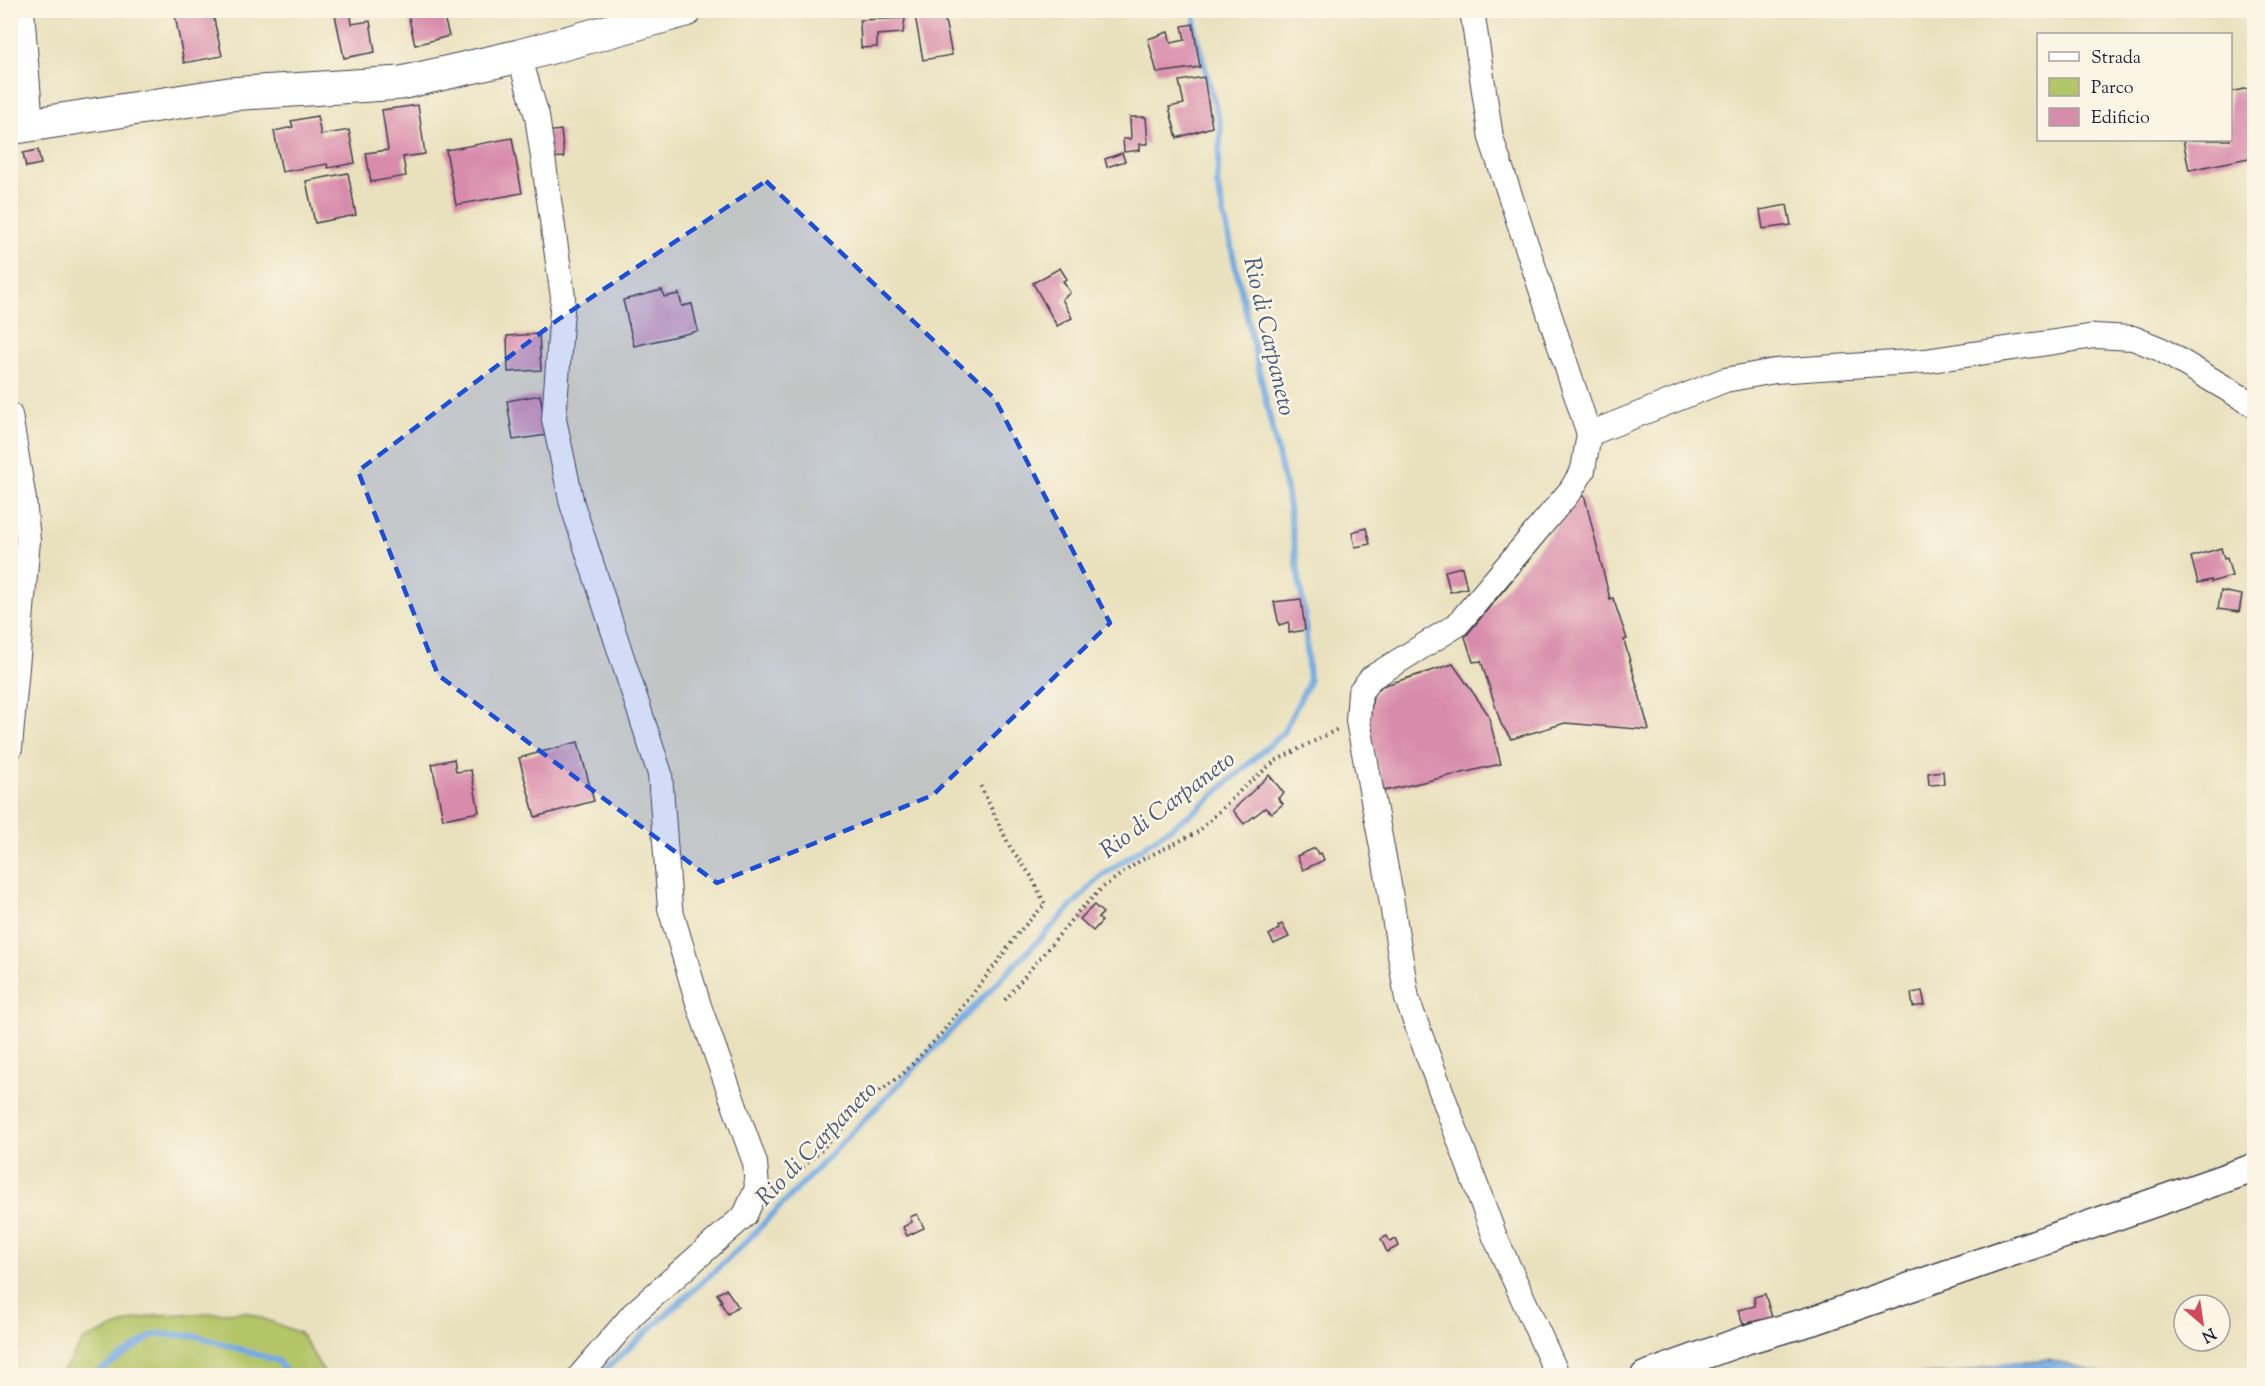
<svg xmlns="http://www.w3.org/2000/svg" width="2265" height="1386" font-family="'Sorts Mill Goudy',serif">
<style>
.green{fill:#b4c568;stroke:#6b7452;stroke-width:1.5}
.water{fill:#75abe3;stroke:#4c668f;stroke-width:1.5}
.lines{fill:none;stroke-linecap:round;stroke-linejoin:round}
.stream{stroke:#75abe3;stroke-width:6}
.building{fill:#d88cab}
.minor-casing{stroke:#403f4e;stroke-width:26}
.tertiary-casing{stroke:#403f4e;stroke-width:31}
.secondary-casing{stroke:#403f4e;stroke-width:35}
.path{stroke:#403f4e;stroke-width:4;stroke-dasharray:1.5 4.5;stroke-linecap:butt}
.minor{stroke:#fff;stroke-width:24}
.tertiary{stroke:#fff;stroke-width:28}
.secondary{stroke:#fff;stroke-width:33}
.marked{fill:#1d4ed8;fill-opacity:0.2;stroke:#1d4ed8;stroke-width:4.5;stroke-dasharray:12 8;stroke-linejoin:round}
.labels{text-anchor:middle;stroke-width:5;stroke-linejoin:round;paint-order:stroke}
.water-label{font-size:24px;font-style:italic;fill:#43597e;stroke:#fcf5e5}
</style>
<rect width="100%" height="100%" fill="#fcf5e5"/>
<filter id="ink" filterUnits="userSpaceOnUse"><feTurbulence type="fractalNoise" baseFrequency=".0167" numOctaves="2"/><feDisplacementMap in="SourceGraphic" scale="12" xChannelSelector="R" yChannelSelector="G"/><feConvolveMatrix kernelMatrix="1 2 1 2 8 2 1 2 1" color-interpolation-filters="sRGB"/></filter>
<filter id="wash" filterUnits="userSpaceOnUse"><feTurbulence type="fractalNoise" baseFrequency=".008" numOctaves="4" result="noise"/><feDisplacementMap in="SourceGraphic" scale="24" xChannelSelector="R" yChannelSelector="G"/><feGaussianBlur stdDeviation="1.35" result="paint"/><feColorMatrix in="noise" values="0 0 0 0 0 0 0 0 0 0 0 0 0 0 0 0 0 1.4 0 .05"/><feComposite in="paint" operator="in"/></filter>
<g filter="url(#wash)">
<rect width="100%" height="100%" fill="#e9e1bd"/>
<polygon class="green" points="246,1312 300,1333 326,1375 60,1375 84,1340 130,1321 158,1315"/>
<polygon class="water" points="2049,1359 2108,1375 1913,1375 1961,1372 2005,1363"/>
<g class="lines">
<g class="stream">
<polyline points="92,1376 155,1334 197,1336 278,1361 288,1376"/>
<polyline points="598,1376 739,1249 1099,878 1199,808 1283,733 1309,682 1305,619 1287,494 1217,184 1221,127 1195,31 1195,10"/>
</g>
</g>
<g id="blocks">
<g class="building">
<polygon points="174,10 212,10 222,56 184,63"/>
<polygon points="334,10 350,10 352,24 370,21 375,52 344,58"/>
<polygon points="407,10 442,10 449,36 415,45"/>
<polygon points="914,10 943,10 952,55 923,60"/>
<polygon points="905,18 903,33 877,35 877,47 861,48 860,20"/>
<polygon points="1193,24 1200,67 1157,73 1148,39 1168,32 1171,43 1185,40 1182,26"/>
<polygon points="1204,77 1212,127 1177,138 1169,107 1184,104 1179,81"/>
<polygon points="2254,87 2254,157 2189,170 2183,140 2230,140 2230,92"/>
<polygon points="418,105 425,154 403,157 406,176 371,182 366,153 388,150 382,110"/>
<polygon points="317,116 321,135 349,130 355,163 328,168 327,164 282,172 274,131 293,127 291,121"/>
<polygon points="1130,117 1146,117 1148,144 1140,144 1140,150 1124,152 1123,139 1131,139"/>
<polygon points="561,130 564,157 550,158 546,132"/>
<polygon points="512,138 522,193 456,205 446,150"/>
<polygon points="38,150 41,164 26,167 23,153"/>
<polygon points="1122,153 1125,161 1107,167 1105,159"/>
<polygon points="348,173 356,215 315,223 306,181"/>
<polygon points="1787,205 1791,225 1763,229 1760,210"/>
<polygon points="1060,268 1067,279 1063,281 1070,293 1062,299 1072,318 1057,326 1033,283"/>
<polygon points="662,290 664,297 679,294 682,306 692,304 698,331 634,346 623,300"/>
<polygon points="539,334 541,370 508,372 507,336"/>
<polygon points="540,395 547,435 513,440 507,401"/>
<polygon points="1582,495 1585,498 1610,599 1613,598 1627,639 1624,640 1649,730 1565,723 1511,739 1501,724 1481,661 1473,662 1465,637"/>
<polygon points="1366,528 1370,544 1355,547 1352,532"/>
<polygon points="2221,548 2224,559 2227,558 2232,576 2211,582 2211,580 2198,583 2191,557"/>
<polygon points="1462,567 1467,588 1450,592 1445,571"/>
<polygon points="2221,591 2242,595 2239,612 2218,609"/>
<polygon points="1301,599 1305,630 1289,633 1289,622 1279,625 1274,602"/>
<polygon points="1453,664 1488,714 1501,764 1384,791 1369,730 1373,695 1382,686"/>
<polygon points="578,742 594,801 535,817 519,758"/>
<polygon points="454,759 456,772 471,770 479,812 443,819 432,764"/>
<polygon points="1943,771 1944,784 1929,785 1928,773"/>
<polygon points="1269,775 1284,793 1278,798 1283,804 1272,813 1265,808 1244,824 1233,810"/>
<polygon points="1315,848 1318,854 1321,853 1324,860 1303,870 1297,856"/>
<polygon points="1094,905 1103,913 1098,918 1102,921 1093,931 1080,919"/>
<polygon points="1282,924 1289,937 1274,944 1269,935 1279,929 1278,926"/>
<polygon points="1922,991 1925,1005 1913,1007 1911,993"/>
<polygon points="917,1214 924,1228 907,1236 903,1227 912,1222 910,1217"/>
<polygon points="1387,1236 1390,1242 1396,1239 1399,1246 1387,1252 1381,1239"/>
<polygon points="726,1289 738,1306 728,1314 720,1302 722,1301 717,1294"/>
<polygon points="1765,1294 1773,1321 1761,1325 1760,1320 1743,1324 1738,1310 1755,1306 1754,1297"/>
</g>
</g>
</g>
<g filter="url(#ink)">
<use href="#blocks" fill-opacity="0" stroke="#403f4e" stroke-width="1.5"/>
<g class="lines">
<g class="minor-casing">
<g id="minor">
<polyline points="22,10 31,125"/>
<polyline points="1472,10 1491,138 1589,434"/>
<polyline points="519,56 537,116 563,297 554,419 572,504 660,774 670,908 699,1006 755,1163 757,1188 745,1215 633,1314 580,1376"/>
<polyline points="10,415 24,500 28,540 10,748"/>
<polyline points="1558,1376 1495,1237 1407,999 1388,879 1358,721 1360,692 1371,678 1457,625 1571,490 1583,470 1589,434 1725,380 1775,371 1925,361 2095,336 2133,338 2160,349 2254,405"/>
</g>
</g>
<g class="tertiary-casing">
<polyline id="tertiary" points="1645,1376 1748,1339 1818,1319 2254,1168"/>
</g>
<g class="secondary-casing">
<polyline id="secondary" points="10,128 229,94 401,83 519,56 686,10"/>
</g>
<g class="path">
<polyline points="1005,1000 1078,912 1102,888 1141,860 1198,832 1243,788 1275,761 1338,729"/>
<polyline points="779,1185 795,1174 838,1134 877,1093 903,1074 941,1034 999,960 1019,932 1045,904 1031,876 1010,847 980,785"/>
</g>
<use href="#minor" class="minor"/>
<use href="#tertiary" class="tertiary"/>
<use href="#secondary" class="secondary"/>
</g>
</g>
<path class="marked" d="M766 181 995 399 1110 623 933 795 717 883 438 675 358 471 559 319Z"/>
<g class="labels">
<g class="water-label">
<text transform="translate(1270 336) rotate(77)" y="8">Rio di Carpaneto</text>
<text transform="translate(1167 804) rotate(-37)" y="8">Rio di Carpaneto</text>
<text transform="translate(816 1143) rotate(-46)" y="8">Rio di Carpaneto</text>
</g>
</g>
<rect width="2265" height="1386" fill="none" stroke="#fcf5e5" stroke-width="36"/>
<rect x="2037" y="33" width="195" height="108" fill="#fcf5e5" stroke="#a5a1a1" stroke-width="1.5"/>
<rect x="2049" y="52" width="30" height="9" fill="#ffffff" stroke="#a5a1a1" stroke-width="1.5"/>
<text x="2091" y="63" font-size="18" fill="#22223b">Strada</text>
<rect x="2049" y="78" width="30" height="18" fill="#b4c568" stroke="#a5a1a1" stroke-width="1.5"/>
<text x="2091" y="93" font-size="18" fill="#22223b">Parco</text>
<rect x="2049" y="108" width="30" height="18" fill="#d88cab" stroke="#a5a1a1" stroke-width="1.5"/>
<text x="2091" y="123" font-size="18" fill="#22223b">Edificio</text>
<g transform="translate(2202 1323) rotate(151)"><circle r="28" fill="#fcf5e5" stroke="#a5a1a1" stroke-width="1.5"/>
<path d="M0-4.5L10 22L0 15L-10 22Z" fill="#d1495b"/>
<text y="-9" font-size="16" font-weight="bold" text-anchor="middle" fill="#22223b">N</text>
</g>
</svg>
